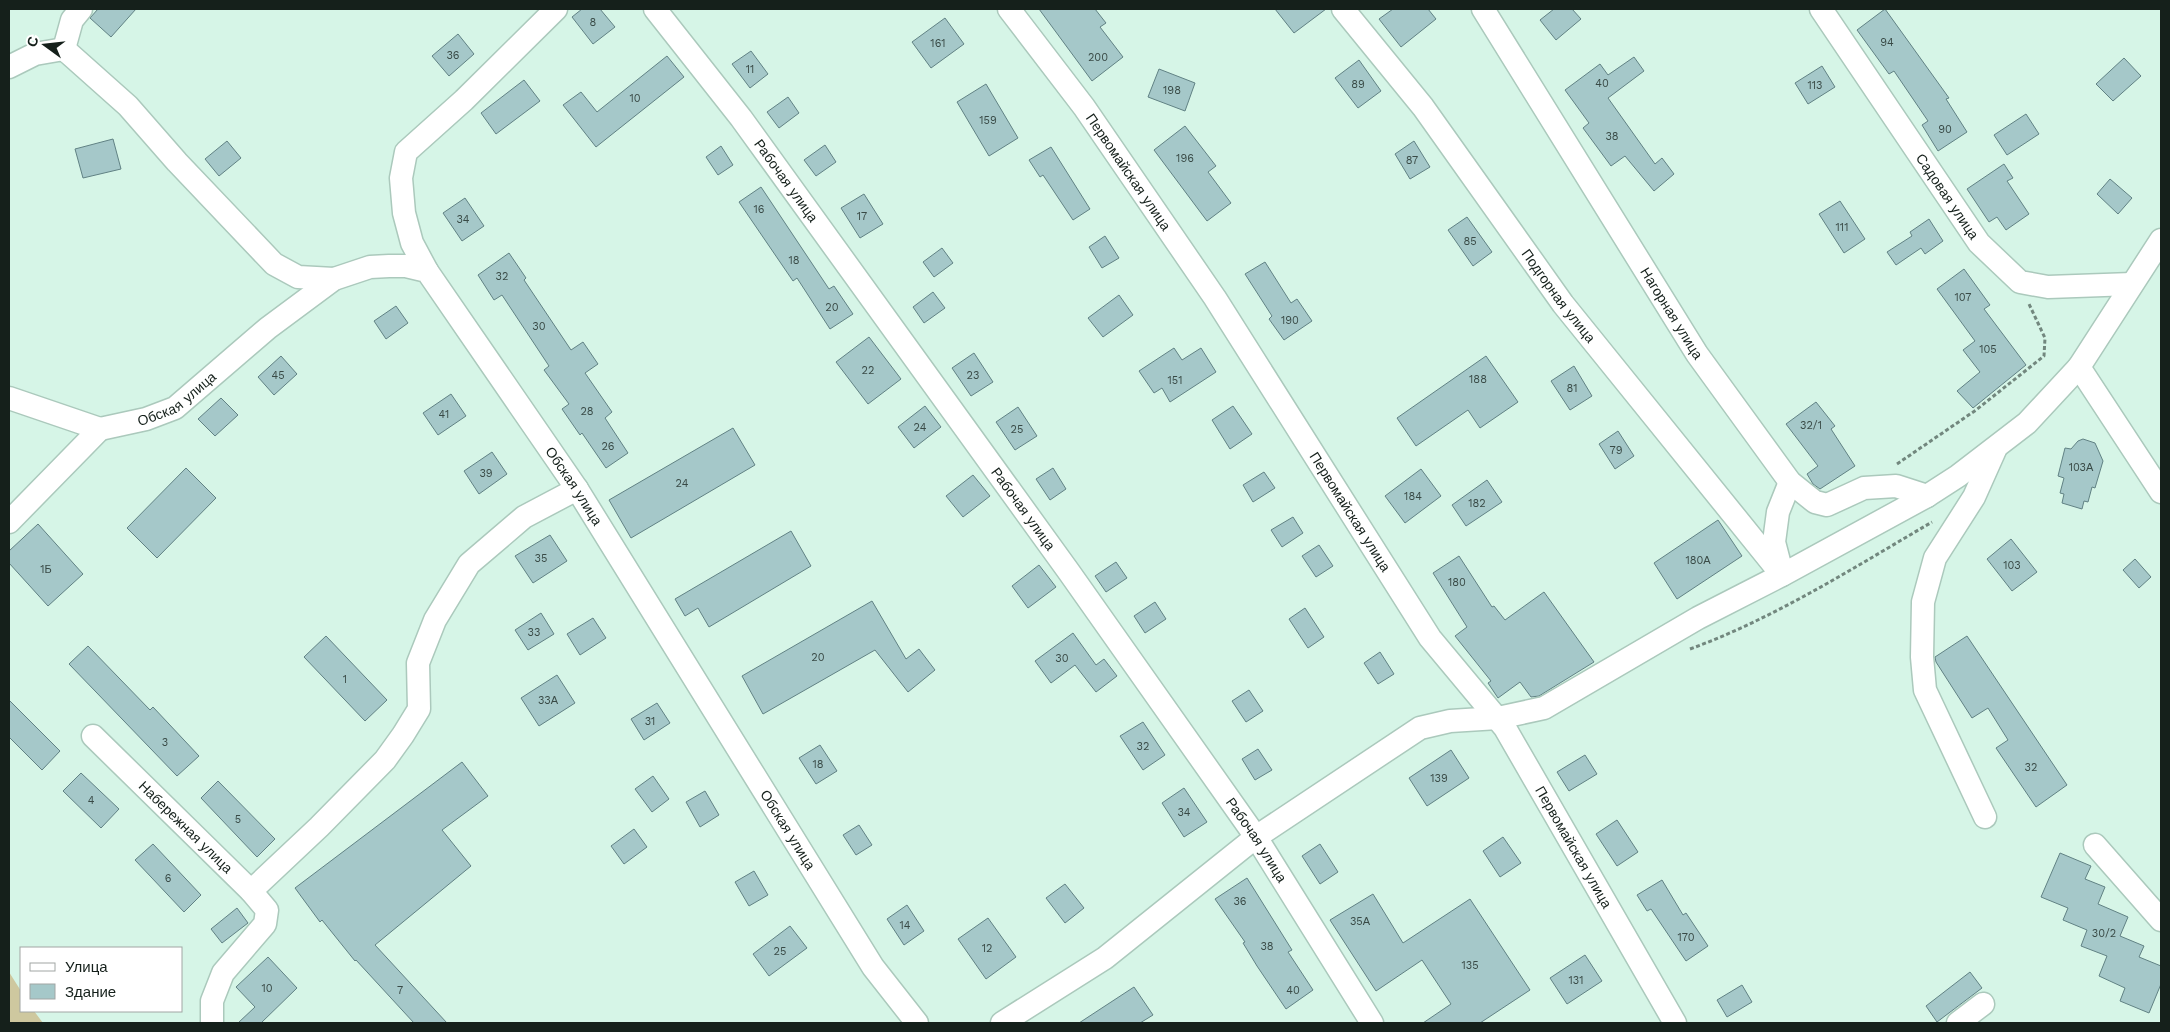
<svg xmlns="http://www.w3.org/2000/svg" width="2170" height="1032" font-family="'Work Sans',sans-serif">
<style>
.green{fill:#cec89f}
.building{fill:#a5c8c9;stroke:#618284}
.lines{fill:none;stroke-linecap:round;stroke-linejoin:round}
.minor-casing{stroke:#abc9bc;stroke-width:25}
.path{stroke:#72877e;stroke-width:3;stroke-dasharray:4 2.5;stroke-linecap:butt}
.minor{stroke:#fff;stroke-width:22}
.labels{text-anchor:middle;stroke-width:4;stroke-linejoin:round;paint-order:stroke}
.number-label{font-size:11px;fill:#394a46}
.street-label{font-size:14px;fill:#15201b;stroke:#fff}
</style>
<rect width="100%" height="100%" fill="#d6f5e7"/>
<polygon class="green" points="9,972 21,991 21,1011 34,1011 43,1023 9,1023"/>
<g class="building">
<polygon points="98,9 136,9 111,37 90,18"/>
<polygon points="582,9 600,9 615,27 593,44 572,17"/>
<polygon points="1039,9 1095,9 1106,23 1100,27 1123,57 1092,81"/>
<polygon points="1275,9 1326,9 1294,33"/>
<polygon points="1393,9 1428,9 1436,19 1401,47 1379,19"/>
<polygon points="1554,9 1572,9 1581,19 1556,40 1540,20"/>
<polygon points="1885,9 1949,98 1946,99 1967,132 1938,151 1922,125 1928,121 1894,71 1889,74 1857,30"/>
<polygon points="945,18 964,44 931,68 912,42"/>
<polygon points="458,34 474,54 449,76 432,56"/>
<polygon points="751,51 768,74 750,88 732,64"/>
<polygon points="667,56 684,77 596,147 563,105 581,92 597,112"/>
<polygon points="1634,57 1644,71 1608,98 1655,164 1662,158 1674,174 1654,191 1625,156 1611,166 1583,128 1589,123 1565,90 1600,64 1608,75"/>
<polygon points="2124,58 2141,76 2113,101 2096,84"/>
<polygon points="1359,60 1381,91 1358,108 1335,78"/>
<polygon points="1822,66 1835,87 1808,104 1795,83"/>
<polygon points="1159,69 1195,83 1185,111 1148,97"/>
<polygon points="524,80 540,101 496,134 481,113"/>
<polygon points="986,84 1018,138 989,156 957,102"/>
<polygon points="788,97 799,113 779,128 767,112"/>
<polygon points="2026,114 2039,134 2007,155 1994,135"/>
<polygon points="1185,126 1216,166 1208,172 1231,203 1207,221 1154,150"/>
<polygon points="113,139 121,169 83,178 75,149"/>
<polygon points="227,141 241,158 219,176 205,159"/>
<polygon points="1414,141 1430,167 1410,179 1395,154"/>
<polygon points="825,145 836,162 816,176 804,160"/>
<polygon points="721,146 733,165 718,175 706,157"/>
<polygon points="1051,147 1090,209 1073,220 1043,175 1040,177 1029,160"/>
<polygon points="2004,164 2013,178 2007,181 2029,214 2006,230 1997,217 1989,222 1967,189"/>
<polygon points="2110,179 2132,198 2118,214 2097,194"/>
<polygon points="761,187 829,289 834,286 853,314 830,329 797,278 793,281 739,202"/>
<polygon points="864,194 883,224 860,238 841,208"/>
<polygon points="465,198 484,226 462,241 443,213"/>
<polygon points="1840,201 1865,239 1844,253 1819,214"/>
<polygon points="1467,217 1492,252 1473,266 1448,230"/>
<polygon points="1929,219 1943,241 1925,254 1921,248 1896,265 1887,252 1912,236 1910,232"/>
<polygon points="1105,236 1119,258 1102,268 1089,247"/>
<polygon points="942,248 953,263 934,277 923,262"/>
<polygon points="509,253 526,278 524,280 571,350 583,342 598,364 585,373 612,412 605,418 628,453 606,468 582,433 580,435 562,409 569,404 544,370 549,366 502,295 494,300 478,275"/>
<polygon points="1265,262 1291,303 1297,299 1312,321 1284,340 1269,319 1272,316 1245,274"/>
<polygon points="1964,269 1990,305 1984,309 2026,365 1973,408 1957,391 1980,372 1963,350 1975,341 1937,289"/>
<polygon points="933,292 945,308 924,323 913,307"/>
<polygon points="1119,295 1133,315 1103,337 1088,318"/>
<polygon points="396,306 408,323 386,339 374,321"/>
<polygon points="869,337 901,379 868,404 836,362"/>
<polygon points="1174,348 1182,360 1201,348 1216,372 1170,402 1162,388 1154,393 1139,371"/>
<polygon points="974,353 993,382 971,396 952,368"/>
<polygon points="281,356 297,374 274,395 258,377"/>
<polygon points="1486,356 1518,402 1480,428 1468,410 1416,446 1397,418"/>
<polygon points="1574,366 1592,396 1570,410 1551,381"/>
<polygon points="451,394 466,416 438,435 423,413"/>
<polygon points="221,398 238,415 215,436 198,419"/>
<polygon points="1816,402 1835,426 1831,429 1855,466 1820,489 1813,484 1807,474 1818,466 1786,424"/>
<polygon points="925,406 941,427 914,448 898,427"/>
<polygon points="1233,406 1252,434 1230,449 1212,420"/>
<polygon points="1018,407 1037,436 1015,450 996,422"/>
<polygon points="733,428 755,465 631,538 609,500"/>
<polygon points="1618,431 1634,456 1615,469 1599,444"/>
<polygon points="2083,439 2095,443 2103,461 2095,488 2092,487 2088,502 2084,501 2082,509 2062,503 2064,494 2060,493 2064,478 2058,476 2065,448 2071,449 2078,441"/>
<polygon points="492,452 507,474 479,494 464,471"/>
<polygon points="186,468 216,498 157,558 127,528"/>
<polygon points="1053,468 1066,489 1050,500 1036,479"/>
<polygon points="1421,469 1441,496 1405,523 1385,496"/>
<polygon points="1264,472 1275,488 1253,502 1243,485"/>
<polygon points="973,475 990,496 963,517 946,496"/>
<polygon points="1487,480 1502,502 1466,526 1452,505"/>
<polygon points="1293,517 1303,533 1282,547 1271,530"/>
<polygon points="1718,520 1742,556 1677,599 1654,563"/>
<polygon points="38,524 83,574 48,606 9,563 9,551"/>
<polygon points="791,531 811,566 709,627 698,608 685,616 675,599"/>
<polygon points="550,535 567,561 533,583 515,556"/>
<polygon points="2011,539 2037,572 2012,591 1987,559"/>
<polygon points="1319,545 1333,566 1316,577 1302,556"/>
<polygon points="1459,556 1492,607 1494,606 1505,620 1544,592 1594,662 1539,696 1531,697 1520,682 1498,698 1488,683 1491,681 1455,636 1467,627 1433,573"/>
<polygon points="2135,559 2151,577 2139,588 2123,570"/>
<polygon points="1116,562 1127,578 1106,592 1095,576"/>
<polygon points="1039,565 1056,587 1028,608 1012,586"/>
<polygon points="872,601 906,659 919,649 935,670 908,692 875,650 763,714 742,676"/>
<polygon points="1155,602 1166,619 1145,633 1134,616"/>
<polygon points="1305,608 1324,637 1308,648 1289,619"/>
<polygon points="541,613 554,634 528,650 515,630"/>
<polygon points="593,618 606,638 580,655 567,634"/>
<polygon points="1073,633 1096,665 1104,659 1117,676 1096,692 1075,665 1051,683 1035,661"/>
<polygon points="326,636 387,700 365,721 304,657"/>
<polygon points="1967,636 2067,785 2036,807 1996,748 2008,740 1988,708 1972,718 1936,662 1935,657"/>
<polygon points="88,646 150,710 153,707 199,756 177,776 69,664"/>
<polygon points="1380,652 1394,674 1378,684 1364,663"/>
<polygon points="557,675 575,703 539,726 521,698"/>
<polygon points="1249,690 1263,711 1246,722 1232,701"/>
<polygon points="9,700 60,751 42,770 9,737"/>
<polygon points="657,703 670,723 644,740 631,719"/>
<polygon points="1143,722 1165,755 1143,770 1120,736"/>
<polygon points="820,745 837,771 816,784 799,758"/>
<polygon points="1258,749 1272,770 1255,780 1242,759"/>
<polygon points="1451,750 1469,778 1427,806 1409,778"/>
<polygon points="1585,755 1597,774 1569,791 1557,772"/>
<polygon points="462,762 488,796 442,830 471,866 375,945 447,1023 414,1023 356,960 355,961 322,920 320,922 295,888"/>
<polygon points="81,773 119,809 101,828 63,791"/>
<polygon points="653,776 669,799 652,812 635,789"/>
<polygon points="218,781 275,839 257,857 201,798"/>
<polygon points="1184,788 1207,822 1184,837 1162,803"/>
<polygon points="705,791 719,815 700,827 686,802"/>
<polygon points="1617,820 1638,852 1617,866 1596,834"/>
<polygon points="859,825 872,845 856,855 843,835"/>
<polygon points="634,829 647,847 624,864 611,846"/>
<polygon points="1503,837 1521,863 1500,877 1483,851"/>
<polygon points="153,844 201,895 184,912 135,860"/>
<polygon points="1320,844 1338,872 1320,884 1302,856"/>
<polygon points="2060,853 2091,866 2085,879 2105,887 2098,904 2128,917 2120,936 2144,946 2139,957 2161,966 2161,984 2149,1013 2120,1001 2125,988 2099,976 2107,956 2081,946 2087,930 2063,920 2068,908 2041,897"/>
<polygon points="754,871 768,895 749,906 735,882"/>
<polygon points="1247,878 1292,950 1288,952 1313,990 1286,1009 1257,966 1243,943 1245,942 1215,899"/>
<polygon points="1662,880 1683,915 1686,913 1708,946 1686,961 1651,909 1647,911 1637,895"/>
<polygon points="1065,884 1084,908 1065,923 1046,898"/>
<polygon points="1373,894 1403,943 1470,899 1530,990 1480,1023 1423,1023 1451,1004 1422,960 1376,991 1330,920"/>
<polygon points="907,905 924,931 904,945 887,919"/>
<polygon points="237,908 248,923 222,943 211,929"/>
<polygon points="988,918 1016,957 986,979 958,939"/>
<polygon points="790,926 807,948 769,976 753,954"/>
<polygon points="1585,955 1602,981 1567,1004 1550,978"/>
<polygon points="268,957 297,988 261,1023 238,1023 255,1007 236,987"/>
<polygon points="1970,972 1982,988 1937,1022 1926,1006"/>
<polygon points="1742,985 1752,1002 1727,1017 1717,1000"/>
<polygon points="1134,987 1153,1015 1140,1023 1079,1023"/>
</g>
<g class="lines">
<g class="minor-casing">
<g id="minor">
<path id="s1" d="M655 9 741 118 1069 572 1256 837 1372 1023"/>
<path id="s2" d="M1009 9 1084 107 1215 298 1430 638 1505 728 1675 1023"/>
<path id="s3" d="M1343 9 1423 107 1563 304 1782 575"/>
<path id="s4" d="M1483 9 1697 354 1790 482 1815 502 1827 505 1864 488 1896 486 1927 496"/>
<path id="s5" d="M1821 9 1979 243 2020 282 2048 287 2132 284"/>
<polyline points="64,49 72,20 81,9"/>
<polyline points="9,67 35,54 64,49 128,106 177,162 274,264 298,277 334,279"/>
<polyline points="427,271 412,243 404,213 401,178 406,152 464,100 556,9"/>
<polyline points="2079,367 2161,492"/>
<polyline points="9,398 100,429"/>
<path id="s6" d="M100 429 146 419 175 408 268 328 334 279 370 267 389 266H406L427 271 577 489 873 967 917 1023"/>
<polyline points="9,522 100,429"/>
<polyline points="1781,569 1774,542 1778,512 1790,482"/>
<path id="s7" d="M93 736 251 891 267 910 265 924 223 973 212 1001V1023"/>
<polyline points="1985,817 1925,690 1922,657 1923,602 1935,558 1974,497 1995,450"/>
<polyline points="2095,845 2161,920"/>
<polyline points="251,891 319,827 385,760 403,735 419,709 418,663 435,620 469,564 524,517 577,489"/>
<polyline points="1002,1023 1105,958 1256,837 1420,728 1450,721 1498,718 1544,708 1698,618 1782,575 1927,496 1958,476 2027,423 2079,367 2161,240"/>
<polyline points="1958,1023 1983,1004"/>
</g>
</g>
<g class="path">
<polyline points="1897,464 1976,410 2044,356 2045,338 2029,304"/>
<path d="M1690 649C1775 618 1855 567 1932 522"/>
</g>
<use href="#minor" class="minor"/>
</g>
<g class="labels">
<g class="number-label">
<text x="593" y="26">8</text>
<text x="1887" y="46">94</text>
<text x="938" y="47">161</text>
<text x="453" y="59">36</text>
<text x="1098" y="61">200</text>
<text x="750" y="73">11</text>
<text x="1602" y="87">40</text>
<text x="1358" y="88">89</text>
<text x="1815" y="89">113</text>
<text x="1172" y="94">198</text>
<text x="635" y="102">10</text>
<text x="988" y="124">159</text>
<text x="1945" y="133">90</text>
<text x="1612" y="140">38</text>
<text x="1185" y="162">196</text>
<text x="1412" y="164">87</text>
<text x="759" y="213">16</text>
<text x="862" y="220">17</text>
<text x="463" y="223">34</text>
<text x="1842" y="231">111</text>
<text x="1470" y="245">85</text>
<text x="794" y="264">18</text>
<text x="502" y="280">32</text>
<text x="1963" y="301">107</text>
<text x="832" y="311">20</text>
<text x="1290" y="324">190</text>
<text x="539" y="330">30</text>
<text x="1988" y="353">105</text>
<text x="868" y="374">22</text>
<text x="278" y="379">45</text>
<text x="973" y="379">23</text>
<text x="1478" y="383">188</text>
<text x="1175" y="384">151</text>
<text x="1572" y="392">81</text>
<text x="587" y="415">28</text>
<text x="444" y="418">41</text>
<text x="1811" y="429">32/1</text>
<text x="920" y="431">24</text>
<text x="1017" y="433">25</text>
<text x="608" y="450">26</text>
<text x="1616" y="454">79</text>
<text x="2081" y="471">103А</text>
<text x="486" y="477">39</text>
<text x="682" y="487">24</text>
<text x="1413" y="500">184</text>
<text x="1477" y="507">182</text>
<text x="541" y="562">35</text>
<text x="1698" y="564">180А</text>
<text x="2012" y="569">103</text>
<text x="46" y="573">1Б</text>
<text x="1457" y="586">180</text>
<text x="534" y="636">33</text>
<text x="818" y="661">20</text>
<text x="1062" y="662">30</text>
<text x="345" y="683">1</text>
<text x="548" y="704">33А</text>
<text x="650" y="725">31</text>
<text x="165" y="746">3</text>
<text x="1143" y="750">32</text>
<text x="818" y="768">18</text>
<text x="2031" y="771">32</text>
<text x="1439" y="782">139</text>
<text x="91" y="804">4</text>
<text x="1184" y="816">34</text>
<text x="238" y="823">5</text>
<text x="168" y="882">6</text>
<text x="1240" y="905">36</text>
<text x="1360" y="925">35А</text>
<text x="905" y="929">14</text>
<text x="2104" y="937">30/2</text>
<text x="1686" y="941">170</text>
<text x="1267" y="950">38</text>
<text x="987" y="952">12</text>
<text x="780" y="955">25</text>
<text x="1470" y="969">135</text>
<text x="1576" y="984">131</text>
<text x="267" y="992">10</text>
<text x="400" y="994">7</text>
<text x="1293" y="994">40</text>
</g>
<g class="street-label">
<text dy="5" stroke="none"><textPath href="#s2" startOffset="202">Первомайская улица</textPath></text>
<text dy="5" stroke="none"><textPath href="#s1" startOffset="216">Рабочая улица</textPath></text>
<text dy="5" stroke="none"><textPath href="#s5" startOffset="226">Садовая улица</textPath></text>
<text dy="5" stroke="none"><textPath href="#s3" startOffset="359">Подгорная улица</textPath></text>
<text dy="5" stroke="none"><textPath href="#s4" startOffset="358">Нагорная улица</textPath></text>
<text dy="5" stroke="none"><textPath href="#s6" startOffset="84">Обская улица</textPath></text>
<text dy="5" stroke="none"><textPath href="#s6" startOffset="639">Обская улица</textPath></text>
<text dy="5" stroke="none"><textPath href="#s1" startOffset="621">Рабочая улица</textPath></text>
<text dy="5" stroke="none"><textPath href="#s2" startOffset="608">Первомайская улица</textPath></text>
<text dy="5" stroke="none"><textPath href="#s7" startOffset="130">Набережная улица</textPath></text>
<text dy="5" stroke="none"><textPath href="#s6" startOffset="1044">Обская улица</textPath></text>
<text dy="5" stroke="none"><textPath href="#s1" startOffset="1026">Рабочая улица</textPath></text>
<text dy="5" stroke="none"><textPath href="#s2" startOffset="1012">Первомайская улица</textPath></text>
</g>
</g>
<rect width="2170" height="1032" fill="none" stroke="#15201b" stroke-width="20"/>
<rect x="20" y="947" width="162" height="65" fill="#ffffff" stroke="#a1a6a4"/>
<rect x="30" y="963" width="25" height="8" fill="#ffffff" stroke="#a1a6a4"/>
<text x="65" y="972" font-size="15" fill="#15201b">Улица</text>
<rect x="30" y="984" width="25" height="15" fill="#a5c8c9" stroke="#a1a6a4"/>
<text x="65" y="997" font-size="15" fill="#15201b">Здание</text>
<g transform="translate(45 45) rotate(285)" stroke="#ffffff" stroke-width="4" paint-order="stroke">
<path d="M0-4L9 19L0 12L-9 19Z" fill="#15201b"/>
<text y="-8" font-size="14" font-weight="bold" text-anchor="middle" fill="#15201b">С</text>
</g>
</svg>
